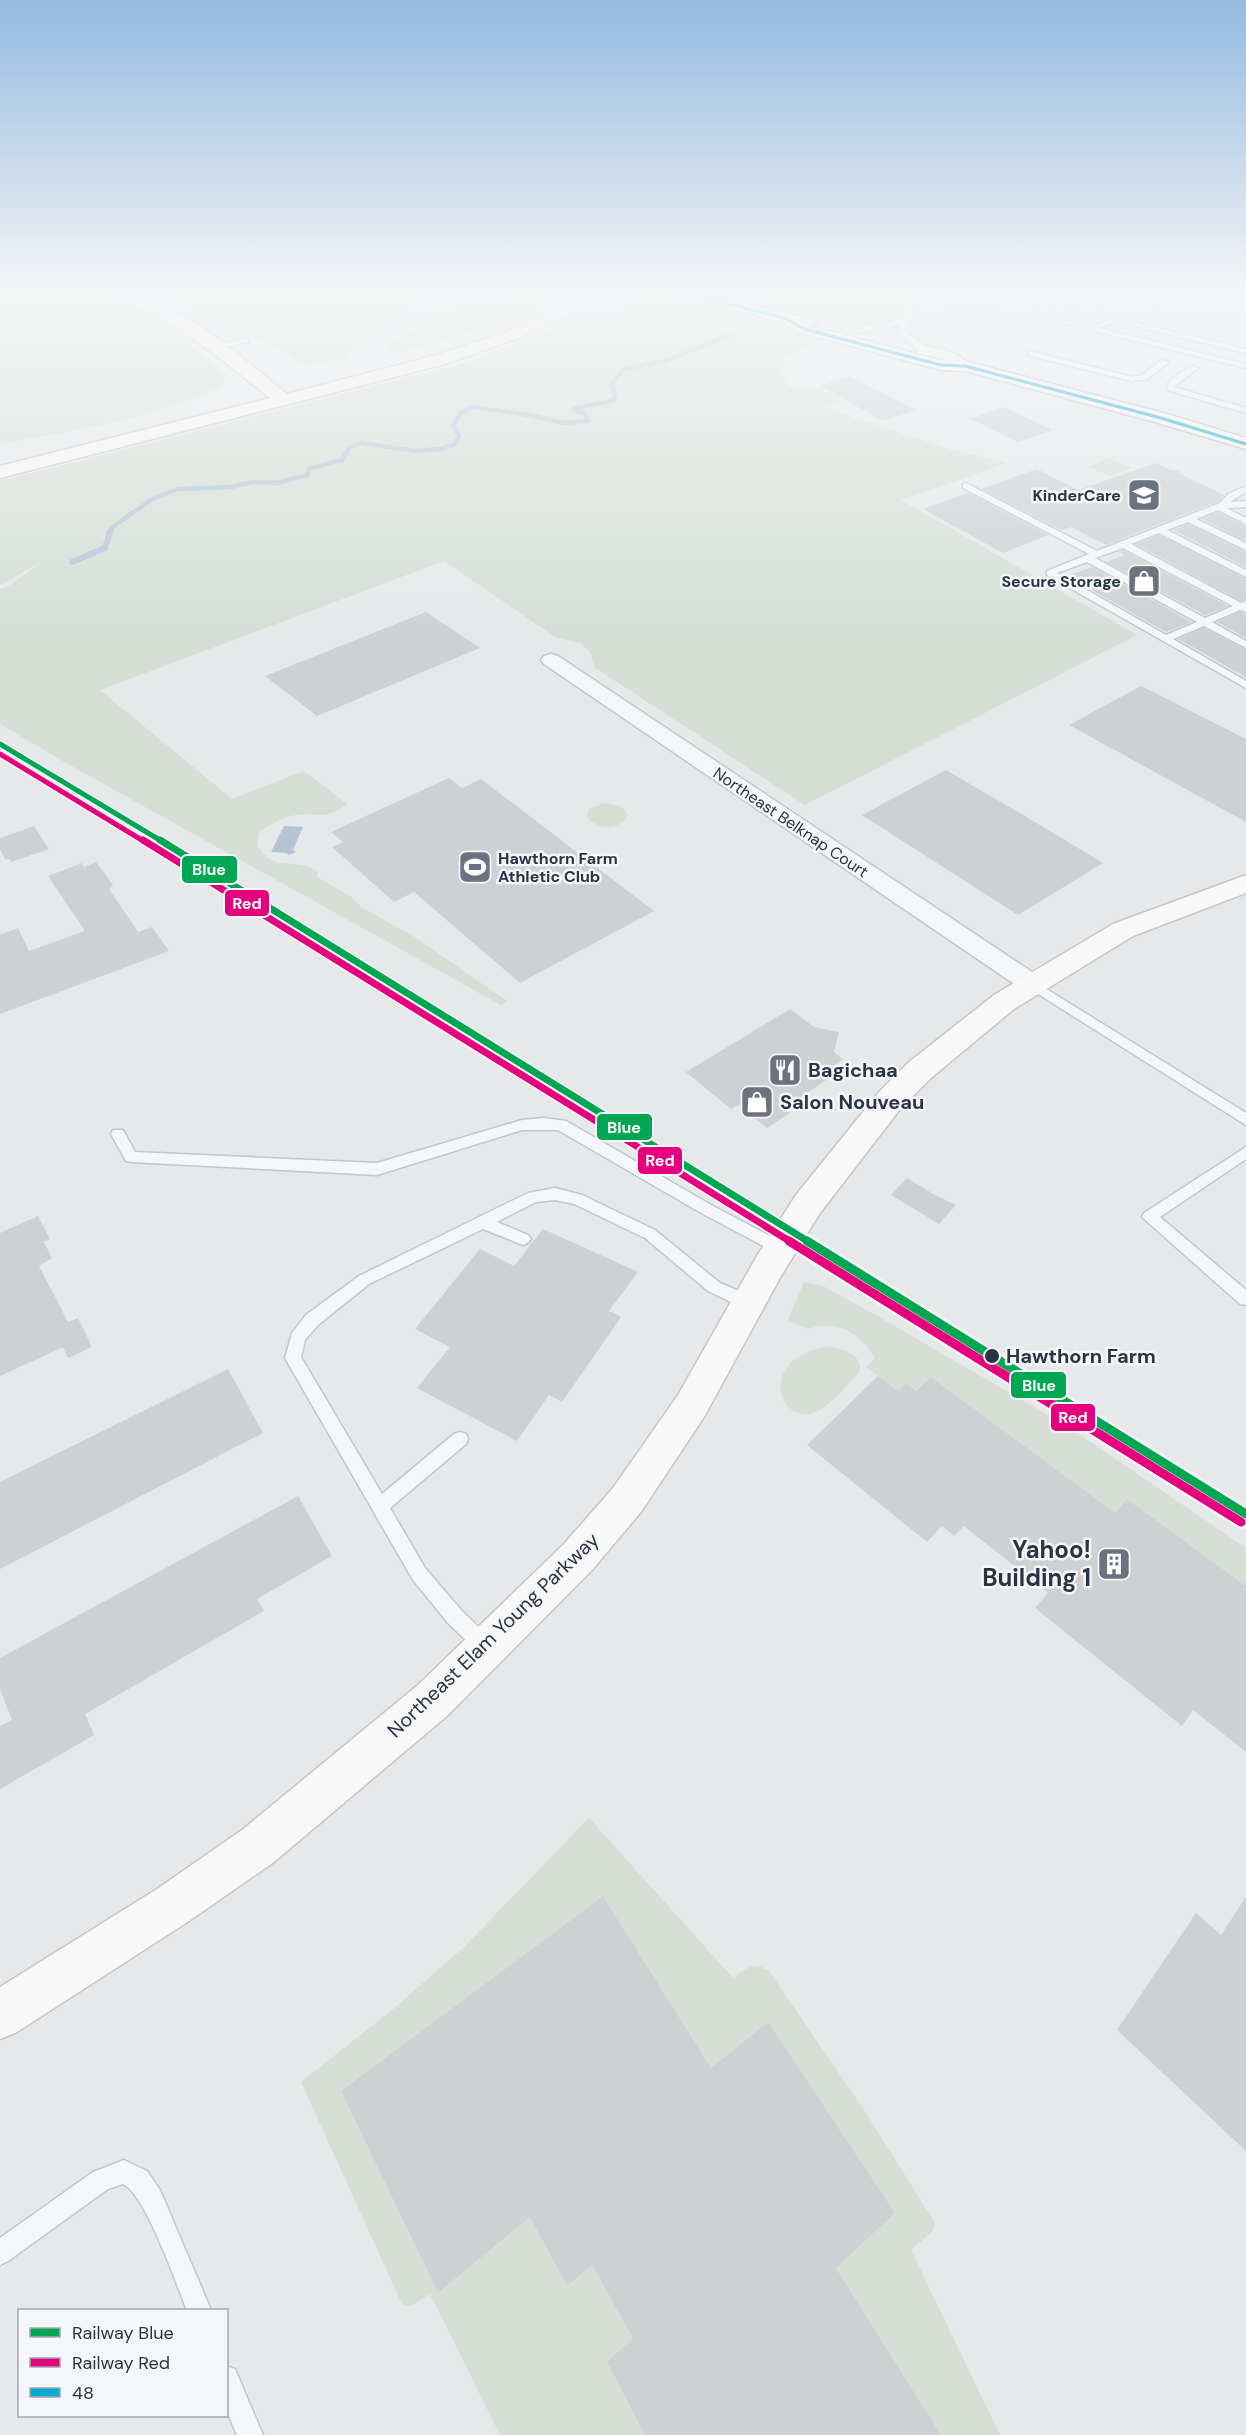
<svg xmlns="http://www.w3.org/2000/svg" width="1246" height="2435" font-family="'DM Sans',sans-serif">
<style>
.green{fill:#d6ded6}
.water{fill:#b4c4d5}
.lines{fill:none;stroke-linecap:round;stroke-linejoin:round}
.stream-far1{stroke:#b4c4d5;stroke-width:4.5}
.stream{stroke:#b4c4d5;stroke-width:6}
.building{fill:#ced0d3}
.lane-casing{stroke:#c4c6c8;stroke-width:3}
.street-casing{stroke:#c4c6c8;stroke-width:3}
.secondary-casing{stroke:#c4c6c8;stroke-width:3}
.primary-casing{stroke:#c2c5c8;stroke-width:3}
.highway-casing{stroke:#b8bbbf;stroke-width:3}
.lane{fill:#f5f6f7;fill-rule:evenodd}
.street{fill:#f5f6f7;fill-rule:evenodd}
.secondary{fill:#f8f8f8;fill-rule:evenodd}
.primary{fill:#f8f8f8;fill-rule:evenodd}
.highway{fill:#f8f8f8;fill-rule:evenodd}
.bus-1-casing{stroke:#f4f6f9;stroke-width:5}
.bus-1{stroke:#00a9ce;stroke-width:3}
.rail-1-far2-casing{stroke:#f4f6f9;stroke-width:8}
.rail-1-far1-casing{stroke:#f4f6f9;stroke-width:10}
.rail-1-casing{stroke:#f4f6f9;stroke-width:14}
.rail-2-far2-casing{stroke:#f4f6f9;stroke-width:8}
.rail-2-far1-casing{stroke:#f4f6f9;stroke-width:10}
.rail-2-casing{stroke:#f4f6f9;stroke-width:14}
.rail-1-far2{stroke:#00a651;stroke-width:5}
.rail-1-far1{stroke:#00a651;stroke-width:7}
.rail-1{stroke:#00a651;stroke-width:9}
.rail-2-far2{stroke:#e5007d;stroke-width:5}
.rail-2-far1{stroke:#e5007d;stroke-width:7}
.rail-2{stroke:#e5007d;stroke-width:9}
.stop-dot{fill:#2b3445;stroke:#f4f6f9;stroke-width:2}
.labels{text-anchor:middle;stroke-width:5;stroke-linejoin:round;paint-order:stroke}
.far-poi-label{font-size:16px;font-weight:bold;fill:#2b3445;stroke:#f4f6f9;text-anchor:end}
.far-street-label{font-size:16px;fill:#2b3445;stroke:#f4f6f9}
.poi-label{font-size:20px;font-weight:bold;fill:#2b3445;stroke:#f4f6f9;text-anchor:start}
.stop-label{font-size:20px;font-weight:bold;fill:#2b3445;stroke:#f4f6f9;text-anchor:start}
.street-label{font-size:20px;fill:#2b3445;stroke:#f4f6f9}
.near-poi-label{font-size:24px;font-weight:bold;fill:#2b3445;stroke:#f4f6f9;text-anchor:end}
.line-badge{stroke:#f4f6f9;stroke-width:2}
.badge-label{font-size:16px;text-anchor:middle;font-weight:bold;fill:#fff}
</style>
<rect width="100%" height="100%" fill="#e6e8ea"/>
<g class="green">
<path d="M0 295C54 295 111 291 158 321 180 335 200 353 221 369L226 376 222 385C159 417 70 432 0 444Z"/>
<polygon points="171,295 420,295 365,335 343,359 304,365 276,347 230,327 208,313"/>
<path d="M515 295H559C507 321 453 340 396 354L390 349V344L398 337 458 308 467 307 490 310 515 299 510 297Z"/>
<path d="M749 295H926C910 299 900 313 886 320 876 326 864 325 853 325Z"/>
<path d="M652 297 698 307 819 340 786 358 778 374 792 388 821 389 842 399 821 407 953 450 1007 463 901 500 1137 635 805 805 594 667 591 654 581 643 557 638 444 561 100 690 232 799 304 771 347 804C323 821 322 812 296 815 283 817 272 824 260 831L257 845C274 876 298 855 318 872L317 877 350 896 361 907 413 936 507 1001 501 1005 66 763 0 724V589L10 585 43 561 0 585V481L465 363 575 320 601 325 627 318V304Z"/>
<polygon points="1108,458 1132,468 1110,476 1088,467"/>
<path d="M604 803 621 806 628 815 625 821C613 829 600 829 588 819L587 814 589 809Z"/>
<path d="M804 1282 823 1286 874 1314 1070 1428 1246 1548V1586L1127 1499 1115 1513 931 1377 916 1391 906 1383 898 1391 866 1367 875 1358C861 1334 837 1319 808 1329L788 1320Z"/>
<path d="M828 1346C841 1349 862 1353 860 1371 848 1383 835 1401 820 1410 782 1432 751 1360 828 1346Z"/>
<path d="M589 1818 733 1978C746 1969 753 1961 769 1971L862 2107 935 2223 933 2231 911 2250 1000 2435H941L836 2268 895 2213 768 2022 711 2068 603 1896 341 2091 438 2293 530 2217 567 2286 592 2265 633 2338 607 2362 645 2435H500L430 2294 411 2306 402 2304 301 2082 392 2010 464 1947Z"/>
</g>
<polygon class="water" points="284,826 303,827 293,850 296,852 289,855 286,853 271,852"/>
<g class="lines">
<polyline class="stream-far1" points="108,533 115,525 154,498 178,489 231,487 252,482 277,483 307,475 310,468 342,460 350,447 361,443 416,451 440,449 455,444 459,436 453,425 460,414 472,407 523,414 564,423 588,421 585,414 573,409 615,400 612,385 623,369 665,361 730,335"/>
<polyline class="stream" points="72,562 105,548 110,532"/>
</g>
<g class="building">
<polygon points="976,304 997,309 962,331 929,323 957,305"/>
<polygon points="850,376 917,410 883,421 820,386"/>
<polygon points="1004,407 1052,430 1018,442 970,419"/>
<polygon points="1156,463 1171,470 1179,470 1180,474 1224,495 1219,501 1106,545 1071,527 1062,530 981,489 1037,469 1078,490"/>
<polygon points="968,493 1048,535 1003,553 923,509"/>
<polygon points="1218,512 1246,526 1246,541 1202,519"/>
<polygon points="1188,524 1246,552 1246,567 1173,530"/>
<polygon points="1159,535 1246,579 1246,599 1241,601 1136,544"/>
<polygon points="1123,550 1228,606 1205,615 1106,562 1125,555 1119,552"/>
<polygon points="1092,567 1192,622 1166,632 1067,576"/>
<polygon points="426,612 480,648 317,716 265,676"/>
<polygon points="1240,612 1246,614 1246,638 1217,622"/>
<polygon points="1204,628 1246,650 1246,677 1178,639"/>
<polygon points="1141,686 1246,739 1246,822 1069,725"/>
<polygon points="946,770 1018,812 1103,863 1018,915 862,815"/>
<polygon points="449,778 462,788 481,779 654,911 520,983 414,892 394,902 332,847 343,842 331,832"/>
<polygon points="34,826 49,849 11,862 9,859 6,860 0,850 0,838"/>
<polygon points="96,862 113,885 109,889 138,932 152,927 169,951 0,1014 0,935 18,928 29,951 85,931 48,876 82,863 84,867"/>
<polygon points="790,1009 814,1027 839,1032 834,1052 843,1059 822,1073 829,1078 784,1109 790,1113 767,1128 739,1105 731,1109 686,1072"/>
<polygon points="907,1178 935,1195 956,1205 939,1224 891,1195"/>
<polygon points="38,1216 50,1239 44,1242 52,1258 39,1266 68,1322 78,1318 92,1347 68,1358 63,1347 0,1376 0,1233"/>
<polygon points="543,1229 638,1272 609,1311 621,1317 562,1402 549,1395 517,1441 417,1388 450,1347 415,1329 480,1249 514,1266"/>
<polygon points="228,1369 263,1433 0,1569 0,1482"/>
<polygon points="878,1376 898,1391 906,1383 916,1391 931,1377 1115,1513 1127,1499 1246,1586 1246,1752 1193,1710 1182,1726 1035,1608 1048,1593 964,1526 954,1536 942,1526 927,1542 807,1445"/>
<polygon points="298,1496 332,1556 257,1599 264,1611 85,1714 94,1735 0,1789 0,1726 12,1720 0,1689 0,1658"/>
<polygon points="603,1896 711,2068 768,2022 895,2213 836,2268 941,2435 645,2435 607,2362 633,2338 592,2265 567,2286 530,2217 438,2293 341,2091"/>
<polygon points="1246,1897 1246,2151 1117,2030 1196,1913 1221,1935"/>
</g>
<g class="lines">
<g class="lane-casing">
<g id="lane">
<path d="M950 295C964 293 976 301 990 301 1001 301 1012 295 1024 295L999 303 1014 307 1059 295H1068L1023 309 1089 326 1117 318 1246 349V353L1117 322 1098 328 1246 364V368L960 298 941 303 909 321 905 331 927 348V352H921L898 334 900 325C885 329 856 337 841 329L889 323Z"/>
<polygon points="1092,295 1094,298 1054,310 1050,308"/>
<polygon points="1109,295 1119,295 1112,298"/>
<polygon points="1138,295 1150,297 1168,305 1164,307 1147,301 1089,318 1053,312 1057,310 1089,314 1140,298"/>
<polygon points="1235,295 1246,296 1246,300 1236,296"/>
<polygon points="246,338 249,342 215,349 211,347"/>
<polygon points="1030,351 1132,377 1142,375 1162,360 1169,362 1147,379 1132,381 1027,355"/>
<polygon points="1191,366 1198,368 1174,387 1246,408 1246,413 1167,390 1169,381"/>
<path d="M966 483 1097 551 1220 503 1228 494 1246 486V492L1230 502 1246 501V507L1226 508 1246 518V524L1218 510 1196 519 1246 543V550L1188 522 1167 530 1246 570V577L1159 533 1131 544 1241 603 1246 601V612L1240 610 1212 622 1246 641V648L1204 626 1173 639 1246 681V688L1047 575V571L1089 554 963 488V484ZM1123 548 1233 606 1205 618 1095 558ZM1087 562 1197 622 1166 635 1057 573Z"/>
<polygon points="1032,980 1246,1113 1246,1125 1027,987 1026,984 1027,981"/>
<polygon points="544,1118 566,1121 713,1206 785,1244 788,1248 785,1252 775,1252 703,1214 558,1130 522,1130 377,1175 131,1162 126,1161 111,1134 113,1130 123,1130 135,1152 377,1163 522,1120"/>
<polygon points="1246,1147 1246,1159 1160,1217 1246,1290 1246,1305 1240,1304 1142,1217 1144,1213"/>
<polygon points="555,1188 582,1195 655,1230 720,1283 755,1298 757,1303 755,1308 749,1309 743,1308 708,1291 645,1238 574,1204 555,1200 536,1202 497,1222 528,1235 531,1239 528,1243 523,1245 483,1229 369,1284 318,1325 305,1340 301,1357 382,1494 454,1434 460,1432 466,1434 468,1439 466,1444 390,1508 425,1568 462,1611 493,1641 495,1647 493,1653 486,1656 479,1653 448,1623 413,1580 285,1358 292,1333 306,1315 359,1276 528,1193"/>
<path d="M124 2160 147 2171 160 2190 211 2310H187C176 2284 146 2195 123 2184L108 2189 8 2261 0 2265V2238L93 2172Z"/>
<polygon points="226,2366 235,2369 263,2435 237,2435 226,2409"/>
</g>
</g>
<g class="street-casing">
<polygon id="street" points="551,654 558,656 1041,978 1045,984 1041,990 1032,993 1023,990 544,664 541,660 544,656"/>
</g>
<g class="secondary-casing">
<g id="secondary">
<path d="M108 295C171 290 240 357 287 394L433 356 509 331 588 295H608L605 298 521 337 445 364 0 478V466L270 398C220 358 173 318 111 298Z"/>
<polygon points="1246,875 1246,893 1133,936 1014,1009 931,1078 901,1108 820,1213 781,1276 704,1417 641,1512 592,1570 448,1715 274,1862 189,1921 17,2032 0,2039 0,1987 157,1889 242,1830 418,1685 564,1544 613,1488 678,1395 757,1256 796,1195 879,1092 909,1062 994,995 1113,924"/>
</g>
</g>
<g class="primary-casing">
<polygon id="primary" points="924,345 954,353 973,366 965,371 942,359 918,353 916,350"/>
</g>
<g class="highway-casing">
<polygon id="highway" points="689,295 712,295 787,314 815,318 817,321 810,326 941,360 965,361 1167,414 1246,438 1246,449 1155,422 965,371 941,370 798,332 781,322 691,298"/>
</g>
<use href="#lane" class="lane"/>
<use href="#street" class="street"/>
<use href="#secondary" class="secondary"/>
<use href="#primary" class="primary"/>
<use href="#highway" class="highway"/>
<g class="bus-1-casing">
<polyline id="bus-1" points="696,295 787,319 804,329 941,365 965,366 1161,418 1246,444"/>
</g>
<use href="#bus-1" class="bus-1"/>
<g class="rail-1-far2-casing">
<polyline id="rail-1-far2" points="0,744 163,842"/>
</g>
<g class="rail-1-far1-casing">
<polyline id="rail-1-far1" points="160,840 809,1242"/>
</g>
<g class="rail-1-casing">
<polyline id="rail-1" points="807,1241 1246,1514"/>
</g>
<g class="rail-2-far2-casing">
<polyline id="rail-2-far2" points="0,754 145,842"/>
</g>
<g class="rail-2-far1-casing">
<polyline id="rail-2-far1" points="143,840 791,1242"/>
</g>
<g class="rail-2-casing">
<polyline id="rail-2" points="789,1241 1241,1522"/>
</g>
<use href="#rail-1-far2" class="rail-1-far2"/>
<use href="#rail-1-far1" class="rail-1-far1"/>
<use href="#rail-1" class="rail-1"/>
<use href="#rail-2-far2" class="rail-2-far2"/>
<use href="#rail-2-far1" class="rail-2-far1"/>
<use href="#rail-2" class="rail-2"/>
</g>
<linearGradient id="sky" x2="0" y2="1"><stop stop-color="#93bae0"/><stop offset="0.46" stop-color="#f4f5f6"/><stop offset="1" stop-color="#f4f5f6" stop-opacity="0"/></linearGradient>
<rect width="1246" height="636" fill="url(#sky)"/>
<defs>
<g id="school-square" transform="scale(1.725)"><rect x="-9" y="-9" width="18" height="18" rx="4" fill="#6c737f" stroke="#f4f6f9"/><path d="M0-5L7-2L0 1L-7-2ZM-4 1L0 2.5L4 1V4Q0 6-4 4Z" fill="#fff"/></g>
<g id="shop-square" transform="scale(1.725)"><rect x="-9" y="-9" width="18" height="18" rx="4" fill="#6c737f" stroke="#f4f6f9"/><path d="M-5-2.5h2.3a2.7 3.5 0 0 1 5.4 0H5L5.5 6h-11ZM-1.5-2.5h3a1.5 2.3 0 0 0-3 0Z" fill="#fff"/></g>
<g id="stadium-square" transform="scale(1.725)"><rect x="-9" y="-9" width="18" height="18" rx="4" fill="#6c737f" stroke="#f4f6f9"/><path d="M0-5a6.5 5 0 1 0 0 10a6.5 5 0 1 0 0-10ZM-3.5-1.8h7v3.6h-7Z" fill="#fff"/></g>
<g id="restaurant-square" transform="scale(1.725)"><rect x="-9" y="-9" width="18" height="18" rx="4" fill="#6c737f" stroke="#f4f6f9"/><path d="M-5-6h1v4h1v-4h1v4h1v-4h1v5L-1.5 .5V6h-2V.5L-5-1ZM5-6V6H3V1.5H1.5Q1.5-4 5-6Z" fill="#fff"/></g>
<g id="building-square" transform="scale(1.725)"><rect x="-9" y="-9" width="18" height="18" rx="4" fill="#6c737f" stroke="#f4f6f9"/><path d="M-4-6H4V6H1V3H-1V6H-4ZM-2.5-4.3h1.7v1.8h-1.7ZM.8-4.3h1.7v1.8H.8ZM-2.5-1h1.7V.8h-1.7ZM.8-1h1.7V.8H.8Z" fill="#fff"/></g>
</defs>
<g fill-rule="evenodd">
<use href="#school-square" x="1144" y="495"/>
<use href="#shop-square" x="1144" y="581"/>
<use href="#stadium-square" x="475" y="867"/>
<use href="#restaurant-square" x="785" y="1070"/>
<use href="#shop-square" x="757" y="1102"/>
<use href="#building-square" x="1114" y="1564"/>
</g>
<circle class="stop-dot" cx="992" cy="1356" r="8"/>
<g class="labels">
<g class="far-poi-label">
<text x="1121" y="501">KinderCare</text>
<text x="1121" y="587">Secure Storage</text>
<text x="498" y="864" text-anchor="start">Hawthorn Farm<tspan x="498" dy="18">Athletic Club</tspan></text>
</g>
<g class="far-street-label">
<text transform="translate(791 822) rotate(34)" y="6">Northeast Belknap Court</text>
</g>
<g class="poi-label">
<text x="808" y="1077">Bagichaa</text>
<text x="780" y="1109">Salon Nouveau</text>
</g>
<g class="stop-label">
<text x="1006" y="1363">Hawthorn Farm</text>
</g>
<g class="street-label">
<text transform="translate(493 1635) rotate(-44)" y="7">Northeast Elam Young Parkway</text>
</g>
<g class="near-poi-label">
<text x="1091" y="1558">Yahoo!<tspan x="1091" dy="28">Building 1</tspan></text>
</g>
</g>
<g class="line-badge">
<rect x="181" y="855" width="57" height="29" rx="6" fill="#00a651"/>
<rect x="224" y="889" width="46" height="28" rx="6" fill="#e5007d"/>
<rect x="596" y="1113" width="57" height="28" rx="6" fill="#00a651"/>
<rect x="637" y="1146" width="46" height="29" rx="6" fill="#e5007d"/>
<rect x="1010" y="1371" width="57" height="28" rx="6" fill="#00a651"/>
<rect x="1050" y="1403" width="46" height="29" rx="6" fill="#e5007d"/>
</g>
<g class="badge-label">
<text x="209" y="875">Blue</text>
<text x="247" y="909">Red</text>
<text x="624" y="1133">Blue</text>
<text x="660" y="1166">Red</text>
<text x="1039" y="1391">Blue</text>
<text x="1073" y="1423">Red</text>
</g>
<rect x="18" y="2309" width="210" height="108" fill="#f4f6f9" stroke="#a4a8b1" stroke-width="1.5"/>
<rect x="30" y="2328" width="30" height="9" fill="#00a651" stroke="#a4a8b1" stroke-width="1.5"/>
<text x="72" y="2339" font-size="18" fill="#2b3445">Railway Blue</text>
<rect x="30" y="2358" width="30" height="9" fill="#e5007d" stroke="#a4a8b1" stroke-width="1.5"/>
<text x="72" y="2369" font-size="18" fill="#2b3445">Railway Red</text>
<rect x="30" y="2388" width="30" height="9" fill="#00a9ce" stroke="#a4a8b1" stroke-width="1.5"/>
<text x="72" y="2399" font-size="18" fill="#2b3445">48</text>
</svg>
